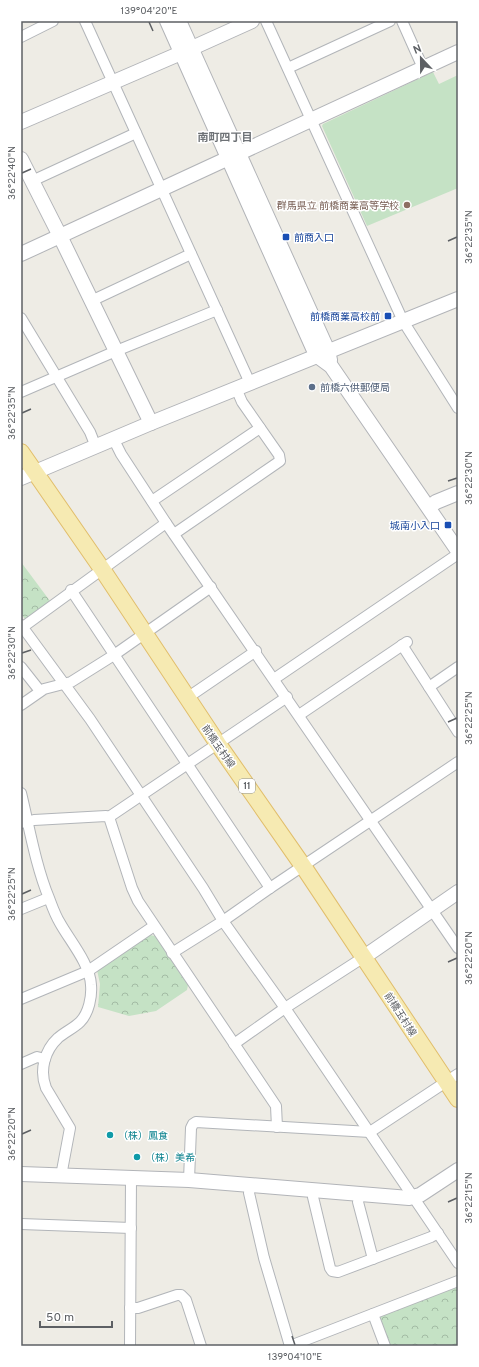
<svg xmlns="http://www.w3.org/2000/svg" width="479" height="1367" font-family="Overpass,'Noto Sans JP',sans-serif">
<style>
.forest{fill:url(#forest-crowns)}
.garden{fill:#c5e2c5}
.lines{fill:none;stroke-linecap:round;stroke-linejoin:round}
.street-casing{stroke:#b2b5b9;stroke-width:12}
.secondary-casing{stroke:#b2b4b8;stroke-width:16}
.primary-casing{stroke:#e1be6b;stroke-width:18}
.street{stroke:#fff;stroke-width:10}
.secondary{stroke:#fff;stroke-width:14}
.primary{stroke:#f6eab2;stroke-width:16}
.ticks{fill:none;stroke:#5d6064;stroke-width:1.5}
.education-dot{fill:#8d6e63;stroke:#fff;stroke-width:1.5}
.transit-dot{fill:#1a4fb4;stroke:#fff;stroke-width:1.5}
.service-dot{fill:#5c6f8a;stroke:#fff;stroke-width:1.5}
.culture-dot{fill:#0f9aa8;stroke:#fff;stroke-width:1.5}
.labels{text-anchor:middle;stroke-width:3;stroke-linejoin:round;paint-order:stroke}
.shield{fill:#fff;stroke:#8e9092;stroke-width:1}
.shield-label{font-size:9px;font-weight:bold;fill:#5d6064}
.education-label{font-size:10px;fill:#785e54;stroke:#fff;text-anchor:end}
.transit-label{font-size:10px;fill:#164399;stroke:#fff;text-anchor:end}
.service-label{font-size:10px;fill:#4e5e75;stroke:#fff;text-anchor:start}
.street-label{font-size:10px;fill:#5d6064;stroke:#fff}
.culture-label{font-size:10px;fill:#0d838f;stroke:#fff;text-anchor:start}
.neighbourhood-label{font-size:11px;font-weight:bold;fill:#6e7276;stroke:#fff}
.neatline{fill:none;stroke:#5d6064;stroke-width:1.5}
.ticks-label{font-size:10px;text-anchor:middle;fill:#5d6064}
</style>
<defs>
<pattern id="forest-crowns" width="20" height="18" patternUnits="userSpaceOnUse"><rect width="20" height="18" fill="#c5e2c5"/><path d="M2 6a3 3 0 1 1 6 0M12 15a3 3 0 1 1 6 0" fill="none" stroke="#a3bba4"/></pattern>
</defs>
<rect width="100%" height="100%" fill="#eeece5"/>
<g class="forest">
<polygon points="21,562 50,601 25,619 21,614"/>
<polygon points="150,935 155,936 188,985 187,990 156,1011 129,1016 98,1007 100,984 97,970"/>
<polygon points="458,1285 458,1346 389,1346 379,1320 382,1314"/>
</g>
<polygon class="garden" points="433,72 439,84 458,75 458,188 367,226 322,126 323,124"/>
<g class="lines">
<g class="street-casing">
<g id="street">
<polyline points="85,21 250,383"/>
<polyline points="266,21 403,321 458,408"/>
<polyline points="402,21 423,68"/>
<polyline points="21,37 53,21"/>
<polyline points="288,68 390,21"/>
<polyline points="32,181 136,133"/>
<polyline points="91,301 191,254"/>
<polyline points="21,318 90,432 96,447"/>
<polyline points="21,392 116,351 217,310"/>
<polyline points="114,440 121,454 166,523 458,948"/>
<polyline points="152,501 260,428"/>
<polyline points="174,534 280,461 279,455 242,402 236,388"/>
<polyline points="71,590 270,888"/>
<polyline points="21,625 90,719 203,888 223,921 285,1008 458,1263"/>
<polyline points="23,627 166,523"/>
<polyline points="402,645 458,732"/>
<polyline points="21,667 40,691"/>
<polyline points="274,679 458,554"/>
<polyline points="429,687 458,667"/>
<polyline points="187,698 256,651"/>
<polyline points="21,705 44,689 71,682 114,655 211,587"/>
<polyline points="299,715 407,642"/>
<path d="M21 793C29 826 36 867 49 898 52 906 55 915 60 923 70 941 90 964 91 985 92 996 89 1013 80 1022 74 1028 65 1032 58 1038 45 1050 39 1070 46 1088L70 1128 61 1176"/>
<polyline points="109,817 287,697"/>
<polyline points="21,823 34,820 106,816 109,817 132,888 138,901 276,1106 277,1127"/>
<polyline points="21,909 48,898"/>
<polyline points="172,953 223,921 270,888 458,762"/>
<polyline points="21,999 88,971 154,926"/>
<polyline points="234,1044 285,1008 364,957"/>
<polyline points="21,1064 37,1057 45,1059"/>
<polyline points="189,1180 191,1128 193,1124 196,1122 370,1132 458,1074"/>
<polyline points="250,1185 249,1193 264,1258 290,1346"/>
<polyline points="314,1190 313,1197 330,1268 332,1271 338,1272 431,1237 438,1233"/>
<polyline points="360,1195 358,1202 373,1259"/>
<polyline points="21,1224 131,1228"/>
<polyline points="130,1308 138,1308 177,1295 181,1295 186,1300 201,1346"/>
<polyline points="373,1314 385,1346"/>
<polyline points="130,1346 131,1178"/>
<polyline points="290,1346 458,1281"/>
</g>
</g>
<g class="secondary-casing">
<g id="secondary">
<polyline points="167,21 316,355 331,366 458,551"/>
<polyline points="179,21 328,351 330,360"/>
<polyline points="21,122 181,53 252,21"/>
<polyline points="21,159 60,236 151,423"/>
<polyline points="21,254 458,52"/>
<polyline points="21,478 151,423 458,299"/>
<polyline points="429,507 436,502 458,493"/>
<polyline points="364,957 458,892"/>
<polyline points="21,1174 189,1180 409,1198 420,1195 458,1170"/>
</g>
</g>
<g class="primary-casing">
<polyline id="primary" points="21,452 102,569 218,744 303,866 458,1099"/>
</g>
<use href="#street" class="street"/>
<use href="#secondary" class="secondary"/>
<use href="#primary" class="primary"/>
</g>
<path class="ticks" d="M149 22 153 31M22 173 31 169M448 241 457 237M22 413 31 409M448 481 457 478M22 653 31 650M448 722 457 718M22 894 31 890M448 962 457 958M22 1134 31 1130M448 1202 457 1198M292 1336 295 1345"/>
<circle class="education-dot" cx="407" cy="205" r="4"/>
<g class="transit-dot">
<rect x="282" y="233" width="8" height="8" rx="2"/>
<rect x="384" y="312" width="8" height="8" rx="2"/>
<rect x="444" y="521" width="8" height="8" rx="2"/>
</g>
<circle class="service-dot" cx="312" cy="387" r="4"/>
<g class="culture-dot">
<circle cx="110" cy="1135" r="4"/>
<circle cx="137" cy="1157" r="4"/>
</g>
<g class="labels">
<rect class="shield" x="239" y="779" width="16" height="14" rx="3"/>
<g class="shield-label">
<text x="247" y="789">11</text>
</g>
<g class="education-label">
<text x="399" y="209">群馬県立 前橋商業高等学校</text>
</g>
<g class="transit-label">
<text x="294" y="241" text-anchor="start">前商入口</text>
<text x="380" y="320">前橋商業高校前</text>
<text x="440" y="529">城南小入口</text>
</g>
<g class="service-label">
<text x="320" y="391">前橋六供郵便局</text>
</g>
<g class="street-label">
<text transform="translate(219 746) rotate(55)" y="4">前橋玉村線</text>
<text transform="translate(401 1014) rotate(57)" y="4">前橋玉村線</text>
</g>
<g class="culture-label">
<text x="118" y="1139">（株）鳳食</text>
<text x="145" y="1161">（株）美希</text>
</g>
<g class="neighbourhood-label">
<text x="225" y="141">南町四丁目</text>
</g>
</g>
<rect width="479" height="1367" fill="none" stroke="#ffffff" stroke-width="44"/>
<g transform="translate(421 58) rotate(338)" stroke="#ffffff" stroke-width="3" paint-order="stroke">
<path d="M0-3L7 15L0 10L-7 15Z" fill="#5d6064"/>
<text y="-6" font-size="11" font-weight="bold" text-anchor="middle" fill="#5d6064">N</text>
</g>
<path d="M40 1321v6h72v-6" fill="none" stroke="#5d6064" stroke-width="2"/>
<text x="46" y="1321" font-size="12" fill="#5d6064" stroke="#ffffff" stroke-width="3" paint-order="stroke">50 m</text>
<rect x="22" y="22" width="435" height="1323" class="neatline"/>
<g class="ticks-label">
<text x="149" y="14">139°04'20"E</text>
<text transform="translate(11 173) rotate(-90)" y="4">36°22'40"N</text>
<text transform="translate(468 237) rotate(-90)" y="4">36°22'35"N</text>
<text transform="translate(11 413) rotate(-90)" y="4">36°22'35"N</text>
<text transform="translate(468 478) rotate(-90)" y="4">36°22'30"N</text>
<text transform="translate(11 653) rotate(-90)" y="4">36°22'30"N</text>
<text transform="translate(468 718) rotate(-90)" y="4">36°22'25"N</text>
<text transform="translate(11 894) rotate(-90)" y="4">36°22'25"N</text>
<text transform="translate(468 958) rotate(-90)" y="4">36°22'20"N</text>
<text transform="translate(11 1134) rotate(-90)" y="4">36°22'20"N</text>
<text transform="translate(468 1198) rotate(-90)" y="4">36°22'15"N</text>
<text x="295" y="1360">139°04'10"E</text>
</g>
</svg>
